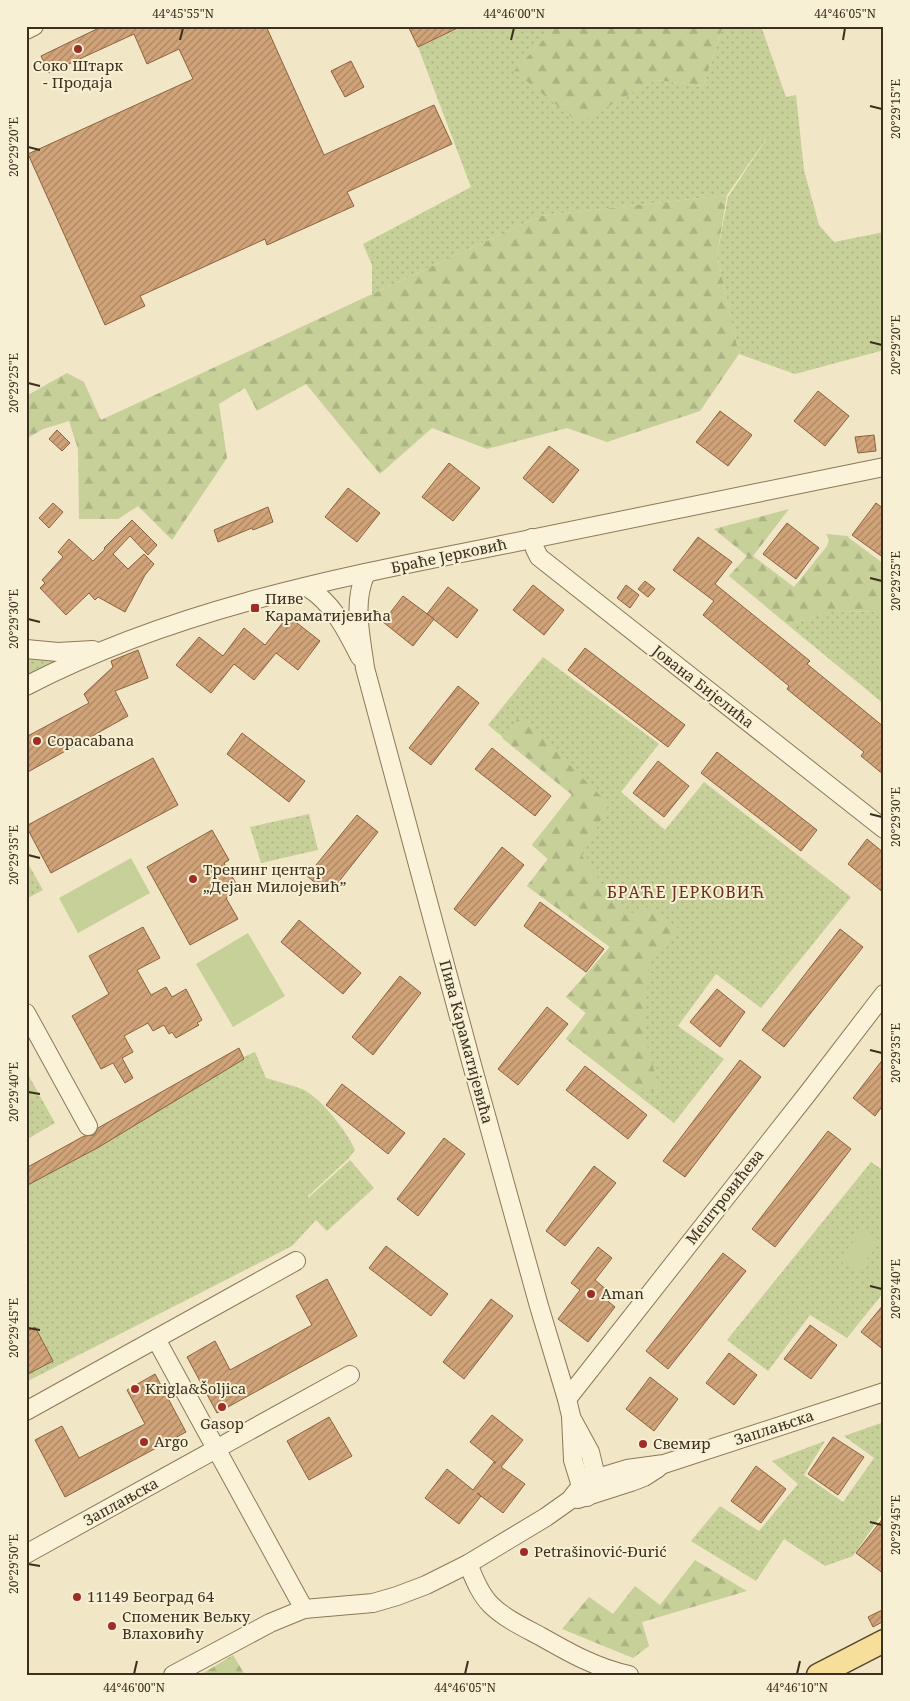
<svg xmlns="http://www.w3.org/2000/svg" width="910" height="1701" font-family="'Noto Serif',serif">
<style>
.grass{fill:url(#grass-dots)}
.forest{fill:url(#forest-firs)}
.garden{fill:#c6d098}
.building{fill:url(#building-hatch);stroke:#8d623e}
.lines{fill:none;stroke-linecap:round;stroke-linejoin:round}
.minor-casing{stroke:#8d7859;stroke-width:20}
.major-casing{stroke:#5a452e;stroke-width:25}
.minor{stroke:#fbf3d9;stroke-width:18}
.major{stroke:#f5df9b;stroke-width:22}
.ticks{fill:none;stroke:#3c2f1e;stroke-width:2}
.poi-dot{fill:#9f2d26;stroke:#f7f0d5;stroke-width:2}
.labels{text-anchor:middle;stroke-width:4;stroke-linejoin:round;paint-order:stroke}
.poi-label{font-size:15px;fill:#3c2f1e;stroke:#f7f0d5;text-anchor:start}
.street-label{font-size:15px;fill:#3c2f1e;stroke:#f7f0d5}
.neighbourhood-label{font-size:16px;letter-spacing:1px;fill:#6b311b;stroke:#f7f0d5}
.neatline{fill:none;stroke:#3c2f1e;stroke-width:2}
.ticks-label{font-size:12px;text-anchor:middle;fill:#3c2f1e}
</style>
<defs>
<pattern id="grass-dots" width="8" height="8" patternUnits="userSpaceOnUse" patternTransform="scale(1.25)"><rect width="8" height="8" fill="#c6d098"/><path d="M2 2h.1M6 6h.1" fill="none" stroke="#abb383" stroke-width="1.8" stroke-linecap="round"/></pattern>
<pattern id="forest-firs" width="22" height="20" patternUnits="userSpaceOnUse" patternTransform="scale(1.25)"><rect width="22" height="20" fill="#c6d098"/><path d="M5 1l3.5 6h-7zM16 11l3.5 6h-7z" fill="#abb383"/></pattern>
<pattern id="building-hatch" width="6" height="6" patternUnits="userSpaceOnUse" patternTransform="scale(1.25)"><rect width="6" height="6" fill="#d1a379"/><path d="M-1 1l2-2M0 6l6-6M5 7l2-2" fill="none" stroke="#ab8563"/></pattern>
</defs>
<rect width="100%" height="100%" fill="#f1e6c5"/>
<g class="grass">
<polygon points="465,26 556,26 514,71 579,122 655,80 703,86 723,26 761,26 786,97 796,95 804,170 819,225 834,242 884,232 884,350 795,374 739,354 717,255 728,197 773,129 727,195 540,216 372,294 372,265 363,244 471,187 418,47"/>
<polygon points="884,611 884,704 788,625 826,612"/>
<polygon points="26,655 70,656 26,676"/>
<polygon points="543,657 659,744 621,792 665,830 704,782 851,897 761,1008 716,974 678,1026 724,1059 674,1123 566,1039 586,1013 566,997 610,947 527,886 548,859 532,845 572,794 488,725"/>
<polygon points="309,814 318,850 261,863 250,827"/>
<polygon points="26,860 43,890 26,899"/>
<path d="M255 1052 266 1078C279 1082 292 1085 304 1090 322 1099 348 1133 355 1150L348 1159 308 1196V1198L350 1160 374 1188 327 1231 316 1220 292 1246 26 1382V1182L241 1058Z"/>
<polygon points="26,1071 55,1123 26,1140"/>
<polygon points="871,1162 884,1171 884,1292 847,1338 810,1315 768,1371 727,1340"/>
<polygon points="884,1422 884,1511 853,1556 825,1566 784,1539 756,1581 691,1541 720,1506 759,1531 798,1484 772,1461 825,1441 804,1475 843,1502 874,1458 844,1436"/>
</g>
<g class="forest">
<polygon points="556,26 723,26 703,86 655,80 579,123 514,71"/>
<polygon points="727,195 717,255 739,354 700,411 607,442 567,428 487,449 432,428 380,474 306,384 257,411 245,388 219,404 227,458 172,540 138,506 118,519 79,519 78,449 69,421 43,429 26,439 26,396 67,373 84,382 101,420 540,216"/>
<polygon points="789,509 753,556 794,587 827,546 829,540 826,534 848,536 849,538 884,564 884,611 826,612 788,625 729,576 747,556 714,529"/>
<polygon points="520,716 609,804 582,856 625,915 651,907 679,929 650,963 643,1031 660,1091 635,1092 566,1039 586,1013 566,997 610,947 527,886 548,859 532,845 572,795 502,738"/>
<polygon points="695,1560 747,1591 642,1622 649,1646 633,1658 562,1629 589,1597 613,1614 635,1586 660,1605"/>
<polygon points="233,1655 245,1675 202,1675 202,1674"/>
</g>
<g class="garden">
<polygon points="131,858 150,893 78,933 59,898"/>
<polygon points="248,933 285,996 233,1027 196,964"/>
<polygon points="862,1230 878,1243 857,1273 839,1260"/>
</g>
<g class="building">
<polygon points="103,26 266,26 324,155 434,105 452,144 347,192 354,206 267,245 265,239 140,296 145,306 105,325 28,154 193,79 179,49 147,64 134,34 49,73 41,56"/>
<polygon points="408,26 462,26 418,47"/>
<polygon points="351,61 364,87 345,97 331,71"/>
<polygon points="818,391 849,416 825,446 794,421"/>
<polygon points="720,411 752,435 728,466 696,442"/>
<polygon points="57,430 70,443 62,451 49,439"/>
<polygon points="874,435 876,451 858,453 855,437"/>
<polygon points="549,446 579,470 553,503 523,478"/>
<polygon points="449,463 480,488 453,521 422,497"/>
<polygon points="348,488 380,513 357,542 325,517"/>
<polygon points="53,503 63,512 49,528 39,518"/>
<polygon points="876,503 884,509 884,558 852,535"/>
<polygon points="268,507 273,522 253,530 252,528 218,542 214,530"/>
<polygon points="132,520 157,545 148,555 130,536 113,554 128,569 144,554 154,564 145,575 125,612 98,597 95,600 89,593 66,615 40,588 45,583 42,580 63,557 58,552 69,539 93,561 105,549 104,548"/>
<polygon points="787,523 819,548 796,579 763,554"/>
<polygon points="698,537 732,562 715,584 810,661 807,664 884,727 884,775 861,756 864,752 787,689 789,686 703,615 714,601 673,570"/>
<polygon points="645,581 655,589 648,597 638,589"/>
<polygon points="533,585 564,610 544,635 513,610"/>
<polygon points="626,585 639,595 630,608 617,598"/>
<polygon points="448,587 478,610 457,638 427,614"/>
<polygon points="403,596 434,619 413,646 383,622"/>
<polygon points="288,616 320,641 298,670 276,653 254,680 234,664 211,693 176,665 199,637 223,656 244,628 265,645"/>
<polygon points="585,648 685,725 668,747 568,670"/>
<polygon points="138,650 148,678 115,691 128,716 26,773 26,737 89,703 84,694 113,667 111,661"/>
<polygon points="458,686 479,703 431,765 409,748"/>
<polygon points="242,733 305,781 289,802 227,754"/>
<polygon points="492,748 551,796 535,816 475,769"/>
<polygon points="717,752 817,830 801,851 701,773"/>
<polygon points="153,758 178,805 51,873 26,826"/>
<polygon points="658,761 689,786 664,817 633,793"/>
<polygon points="357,815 378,832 329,894 307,876"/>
<polygon points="212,830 229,860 224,863 240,890 226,898 238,919 190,945 147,867"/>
<polygon points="867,839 884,853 884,893 848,864"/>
<polygon points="502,847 524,865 475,926 454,909"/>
<polygon points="540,902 604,949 586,972 524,926"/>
<polygon points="299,920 361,973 343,994 281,942"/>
<polygon points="143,927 160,958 137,970 151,995 166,987 172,997 186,989 202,1020 197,1023 199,1025 176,1038 172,1032 169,1034 164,1025 153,1031 148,1023 124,1036 133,1052 122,1058 133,1078 125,1083 113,1063 101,1069 72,1016 109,994 89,956"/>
<polygon points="840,929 863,947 784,1047 762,1030"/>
<polygon points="400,976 421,993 373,1055 352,1037"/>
<polygon points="717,989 745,1012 720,1047 690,1022"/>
<polygon points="547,1007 568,1024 518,1085 498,1069"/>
<polygon points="239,1048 244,1059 99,1147 26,1186 26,1168 84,1136 94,1135 98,1128"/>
<polygon points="884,1058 884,1104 875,1116 853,1098"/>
<polygon points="740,1060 761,1077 685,1177 663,1161"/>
<polygon points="585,1066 647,1115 628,1139 566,1090"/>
<polygon points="342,1084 405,1133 388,1154 326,1105"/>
<polygon points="828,1131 851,1149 775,1247 752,1229"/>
<polygon points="444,1138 465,1154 418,1216 397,1199"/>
<polygon points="594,1166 616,1183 565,1246 546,1231"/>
<polygon points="386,1246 448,1294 431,1316 369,1268"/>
<polygon points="598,1247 612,1258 595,1280 608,1291 603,1297 615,1307 588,1342 558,1319 580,1290 571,1283"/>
<polygon points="723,1253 746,1271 668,1369 646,1351"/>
<polygon points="327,1279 357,1336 217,1413 187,1357 215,1341 230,1370 312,1325 296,1296"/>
<polygon points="491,1299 513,1316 464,1379 443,1362"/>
<polygon points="884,1304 884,1350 861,1332"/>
<polygon points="810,1325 837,1345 811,1379 784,1359"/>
<polygon points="35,1327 53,1361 26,1375 26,1332"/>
<polygon points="729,1353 757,1375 734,1405 706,1383"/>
<polygon points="155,1374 186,1432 65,1497 35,1440 62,1426 79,1458 145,1424 127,1390"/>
<polygon points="650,1377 678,1399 654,1431 626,1409"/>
<polygon points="492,1415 523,1440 501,1467 525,1484 503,1513 477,1493 481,1496 459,1524 425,1498 447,1469 473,1490 494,1462 496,1463 470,1442"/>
<polygon points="329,1417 352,1456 309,1480 287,1441"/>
<polygon points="833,1437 864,1457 838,1495 808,1474"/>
<polygon points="756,1466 786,1489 761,1523 731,1501"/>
<polygon points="884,1517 884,1574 856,1553"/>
<polygon points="884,1609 884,1621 873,1627 868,1617"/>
</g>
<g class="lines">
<g class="minor-casing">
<g id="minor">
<polyline points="26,30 34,26"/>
<polyline points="532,538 535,549 539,557 884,829"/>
<path d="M366 573C352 603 361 636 365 668L472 1065 539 1306 567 1399 571 1416 573 1460 581 1486 587 1497"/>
<path d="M307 587C334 604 346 630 360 657"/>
<polyline points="26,649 58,652 93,650"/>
<path d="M26 686C169 612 325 580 482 549 616 522 750 495 884 467"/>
<polyline points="26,1013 88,1126"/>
<polyline points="156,1339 304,1609"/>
<polyline points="567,1399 808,1093 884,994"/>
<polyline points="26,1411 296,1261"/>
<polyline points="572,1419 590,1452 599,1489"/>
<polyline points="578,1499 631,1482 644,1477 658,1468"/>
<polyline points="26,1554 350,1375"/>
<path d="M468 1564C474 1578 480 1594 491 1605 504 1618 523 1627 540 1636 568 1652 596 1668 629 1675"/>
<polyline points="173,1675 270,1623 304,1609 373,1603 397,1596 426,1585 468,1564 546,1517 570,1500 581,1486 587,1482 597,1478 627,1469 664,1464 884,1392"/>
</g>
</g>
<g class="major-casing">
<polyline id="major" points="818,1675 884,1641"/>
</g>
<use href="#minor" class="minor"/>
<use href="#major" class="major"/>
</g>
<path class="ticks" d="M180 40 183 28M511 40 514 28M843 40 845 28M870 106 882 109M28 147 40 150M870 342 882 345M28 383 40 386M870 578 882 581M28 619 40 622M870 814 882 817M28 855 40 858M870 1050 882 1053M28 1092 40 1094M870 1286 882 1289M28 1328 40 1330M870 1522 882 1525M28 1564 40 1566M134 1674 137 1661M465 1674 468 1661M797 1674 800 1661"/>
<g class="poi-dot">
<circle cx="78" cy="49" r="5"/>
<rect x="250" y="603" width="10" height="10" rx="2.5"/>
<circle cx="37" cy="741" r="5"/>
<circle cx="193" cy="879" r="5"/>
<circle cx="591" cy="1294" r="5"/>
<circle cx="135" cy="1389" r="5"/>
<circle cx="222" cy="1407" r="5"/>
<circle cx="144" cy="1442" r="5"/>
<circle cx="643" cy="1444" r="5"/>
<circle cx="524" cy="1552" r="5"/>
<circle cx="77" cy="1597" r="5"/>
<circle cx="112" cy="1626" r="5"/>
</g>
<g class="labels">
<g class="poi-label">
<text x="78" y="71" text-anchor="middle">Соко Штарк<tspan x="78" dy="17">- Продаја</tspan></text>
<text x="265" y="604">Пиве<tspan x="265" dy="17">Караматијевића</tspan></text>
<text x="47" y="746">Copacabana</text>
<text x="203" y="875">Тренинг центар<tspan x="203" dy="17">„Дејан Милојевић”</tspan></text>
<text x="601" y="1299">Aman</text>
<text x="145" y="1394">Krigla&amp;Šoljica</text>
<text x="222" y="1429" text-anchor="middle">Gasop</text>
<text x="154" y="1447">Argo</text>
<text x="653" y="1449">Свемир</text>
<text x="534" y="1557">Petrašinović-Đurić</text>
<text x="87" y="1602">11149 Београд 64</text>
<text x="122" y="1622">Споменик Вељку<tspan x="122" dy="17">Влаховићу</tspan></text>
</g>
<g class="street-label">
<text transform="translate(449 556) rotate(-12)" y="5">Браће Јерковић</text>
<text transform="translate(703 687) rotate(38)" y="5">Јована Бијелића</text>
<text transform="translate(466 1042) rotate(75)" y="5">Пива Караматијевића</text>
<text transform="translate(725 1197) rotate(-52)" y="5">Мештровићева</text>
<text transform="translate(774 1428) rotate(-18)" y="5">Заплањска</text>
<text transform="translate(121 1502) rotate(-29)" y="5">Заплањска</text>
</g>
<g class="neighbourhood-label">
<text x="686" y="898">БРАЋЕ ЈЕРКОВИЋ</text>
</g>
</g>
<rect width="910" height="1701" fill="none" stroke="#f7f0d5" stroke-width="55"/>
<rect x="28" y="28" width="854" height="1646" class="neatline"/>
<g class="ticks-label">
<text x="183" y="18">44°45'55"N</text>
<text x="514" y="18">44°46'00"N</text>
<text x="845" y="18">44°46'05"N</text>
<text transform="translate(896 109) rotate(-90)" y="4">20°29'15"E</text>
<text transform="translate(14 147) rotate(-90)" y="4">20°29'20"E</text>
<text transform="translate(896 345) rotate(-90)" y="4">20°29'20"E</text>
<text transform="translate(14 383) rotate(-90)" y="4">20°29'25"E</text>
<text transform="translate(896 581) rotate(-90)" y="4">20°29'25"E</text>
<text transform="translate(14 619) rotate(-90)" y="4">20°29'30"E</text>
<text transform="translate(896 817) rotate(-90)" y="4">20°29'30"E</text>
<text transform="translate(14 855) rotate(-90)" y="4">20°29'35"E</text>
<text transform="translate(896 1053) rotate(-90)" y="4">20°29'35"E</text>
<text transform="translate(14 1092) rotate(-90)" y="4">20°29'40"E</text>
<text transform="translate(896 1289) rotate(-90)" y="4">20°29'40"E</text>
<text transform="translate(14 1328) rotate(-90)" y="4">20°29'45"E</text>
<text transform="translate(896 1525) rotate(-90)" y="4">20°29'45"E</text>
<text transform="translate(14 1564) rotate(-90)" y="4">20°29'50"E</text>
<text x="134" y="1692">44°46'00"N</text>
<text x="465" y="1692">44°46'05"N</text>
<text x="797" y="1692">44°46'10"N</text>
</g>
</svg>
